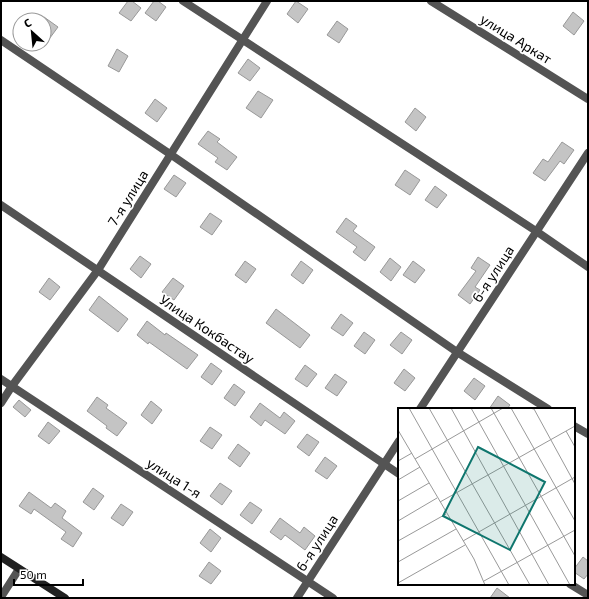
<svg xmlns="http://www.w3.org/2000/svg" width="589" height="599" font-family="'Exo 2',sans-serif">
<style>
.building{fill:#c4c4c4;stroke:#989898}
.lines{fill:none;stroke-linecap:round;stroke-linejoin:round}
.street{stroke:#545454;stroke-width:8}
.secondary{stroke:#212121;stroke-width:8}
.labels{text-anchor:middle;stroke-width:3.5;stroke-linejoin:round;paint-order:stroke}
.street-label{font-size:14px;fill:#000;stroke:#fff}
.inset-road{fill:none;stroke:#999;stroke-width:1}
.view{fill:#0f766e;fill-opacity:0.15;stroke:#0f766e;stroke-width:2}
.inset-edge{fill:none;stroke:#000;stroke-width:2}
</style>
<rect width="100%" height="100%" fill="#fff"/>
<g class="building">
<polygon points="128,1 132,1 141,8 131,21 119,13"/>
<polygon points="154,1 158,1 166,7 156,21 145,13"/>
<polygon points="296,1 308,9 298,23 287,14"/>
<polygon points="573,12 584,21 574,35 563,26"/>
<polygon points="44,17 58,27 44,46"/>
<polygon points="337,21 348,29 339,43 327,35"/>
<polygon points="117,49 128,56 119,72 108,66"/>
<polygon points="248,59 260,68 250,81 238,73"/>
<polygon points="258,91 273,100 261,118 246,108"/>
<polygon points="155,99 167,108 157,122 145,113"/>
<polygon points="415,108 426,117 416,131 405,122"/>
<polygon points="208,131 220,139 217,142 237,157 227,170 215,162 218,158 198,144"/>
<polygon points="562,142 574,150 564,164 560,161 545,181 533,173 543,159 548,162"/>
<polygon points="405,170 420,180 410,195 395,185"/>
<polygon points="174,175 186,183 176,197 164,189"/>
<polygon points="435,186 447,195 437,208 425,200"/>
<polygon points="210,213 222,221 212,235 200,227"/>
<polygon points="346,218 357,226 353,231 375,247 365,261 353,252 357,247 336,232"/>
<polygon points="140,256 151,264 141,278 130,269"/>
<polygon points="478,257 490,265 475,287 480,290 470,304 458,295 476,271 471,268"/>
<polygon points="390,258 401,267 391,281 380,272"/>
<polygon points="245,261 256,269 246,283 235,275"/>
<polygon points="301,261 313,270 303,284 291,275"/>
<polygon points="413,261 425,270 415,283 403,275"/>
<polygon points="49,278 60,287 50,300 39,292"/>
<polygon points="173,278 184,286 174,300 162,292"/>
<polygon points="99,296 128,319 118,332 89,310"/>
<polygon points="276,309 310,335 300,348 266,323"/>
<polygon points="341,314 353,323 343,336 331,328"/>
<polygon points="147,321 165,335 166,333 198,355 187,369 149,342 148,344 137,335"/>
<polygon points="364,332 375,340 365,354 354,346"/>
<polygon points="401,332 412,340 402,354 390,345"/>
<polygon points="211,363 222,371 212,385 201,377"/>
<polygon points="305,365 317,374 307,387 295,379"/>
<polygon points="404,369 415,378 405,391 394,383"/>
<polygon points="335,374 347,382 337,396 325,388"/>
<polygon points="474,378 485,386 475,400 464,391"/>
<polygon points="234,384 245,392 235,406 224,398"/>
<polygon points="498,396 510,405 507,409 489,409"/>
<polygon points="97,397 108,405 106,408 127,423 117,436 106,428 107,426 87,411"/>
<polygon points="19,400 31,410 25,417 13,407"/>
<polygon points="151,401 162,410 152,424 141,415"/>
<polygon points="260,403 280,418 284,412 295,421 285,434 265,420 261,426 250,417"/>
<polygon points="48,422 60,431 49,444 38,436"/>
<polygon points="210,427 222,435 212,449 200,441"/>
<polygon points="307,434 319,442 309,456 297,447"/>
<polygon points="238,444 250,453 240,467 228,458"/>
<polygon points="325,457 337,466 327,479 315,471"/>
<polygon points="220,483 232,491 222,505 210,496"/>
<polygon points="93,488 104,496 94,510 83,502"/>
<polygon points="29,492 51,508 55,503 66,511 62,518 82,533 73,547 61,539 66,532 34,509 31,514 19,506"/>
<polygon points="250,502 262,510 252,524 240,515"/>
<polygon points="121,504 133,512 123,526 111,518"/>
<polygon points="280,518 300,533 304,527 315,536 305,550 285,535 281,540 270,532"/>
<polygon points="210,529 221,538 211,552 200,543"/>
<polygon points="583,557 588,561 588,574 584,579 574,572 574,569"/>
<polygon points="209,562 221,571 211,584 199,576"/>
<polygon points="497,588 510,598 490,598"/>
</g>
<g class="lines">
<g class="street">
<polyline points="183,1 536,231 588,267"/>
<polyline points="431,1 588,99"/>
<polyline points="1,40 170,154 457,352 548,409"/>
<polyline points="1,205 399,474"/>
<polyline points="1,379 333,598"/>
<polyline points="1,403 12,386 98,270 267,1"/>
<polyline points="420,409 588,153"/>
<polyline points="574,426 588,434"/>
<polyline points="570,584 588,595"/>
<polyline points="1,597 19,569"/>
<polyline points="297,598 399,441"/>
</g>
<polyline class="secondary" points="1,557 65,598"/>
</g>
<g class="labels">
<g class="street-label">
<text transform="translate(516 39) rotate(32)" y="5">улица Аркат</text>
<text transform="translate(128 198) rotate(-58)" y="5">7-я улица</text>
<text transform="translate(493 274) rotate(-57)" y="5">6-я улица</text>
<text transform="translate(207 329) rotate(34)" y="5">Улица Кокбастау</text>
<text transform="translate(174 478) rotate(33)" y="5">улица 1-я</text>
<text transform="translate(317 543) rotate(-57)" y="5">6-я улица</text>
</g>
</g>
<g transform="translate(398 408)">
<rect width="177" height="177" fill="#fff"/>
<path class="inset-road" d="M11 0 111 177M31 0 132 177M53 0 151 177M73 0 172 177M93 0 177 148M113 0 177 113M131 0 136 1 177 76M0 22 76 151 87 177M168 23 177 39M17 51 105 0M0 53 14 45M0 72 22 59M0 93 31 75M42 94 177 18M0 113 39 90M0 133 48 106M65 133 177 69M0 154 58 121M86 173 177 122M0 175 67 137"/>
<path class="view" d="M80 39 147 74 112 142 45 108Z"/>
<rect width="177" height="177" class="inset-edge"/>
</g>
<rect width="589" height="599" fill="none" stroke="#000000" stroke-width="4"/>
<g transform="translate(32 32) rotate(333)"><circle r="19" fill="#ffffff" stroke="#999999"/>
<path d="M0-3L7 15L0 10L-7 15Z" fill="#000000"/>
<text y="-6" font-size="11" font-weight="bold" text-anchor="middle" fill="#000000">С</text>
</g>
<path d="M14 579v6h69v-6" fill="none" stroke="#000000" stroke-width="2"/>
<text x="20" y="579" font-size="12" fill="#000000" stroke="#ffffff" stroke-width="3" paint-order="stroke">50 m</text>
</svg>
